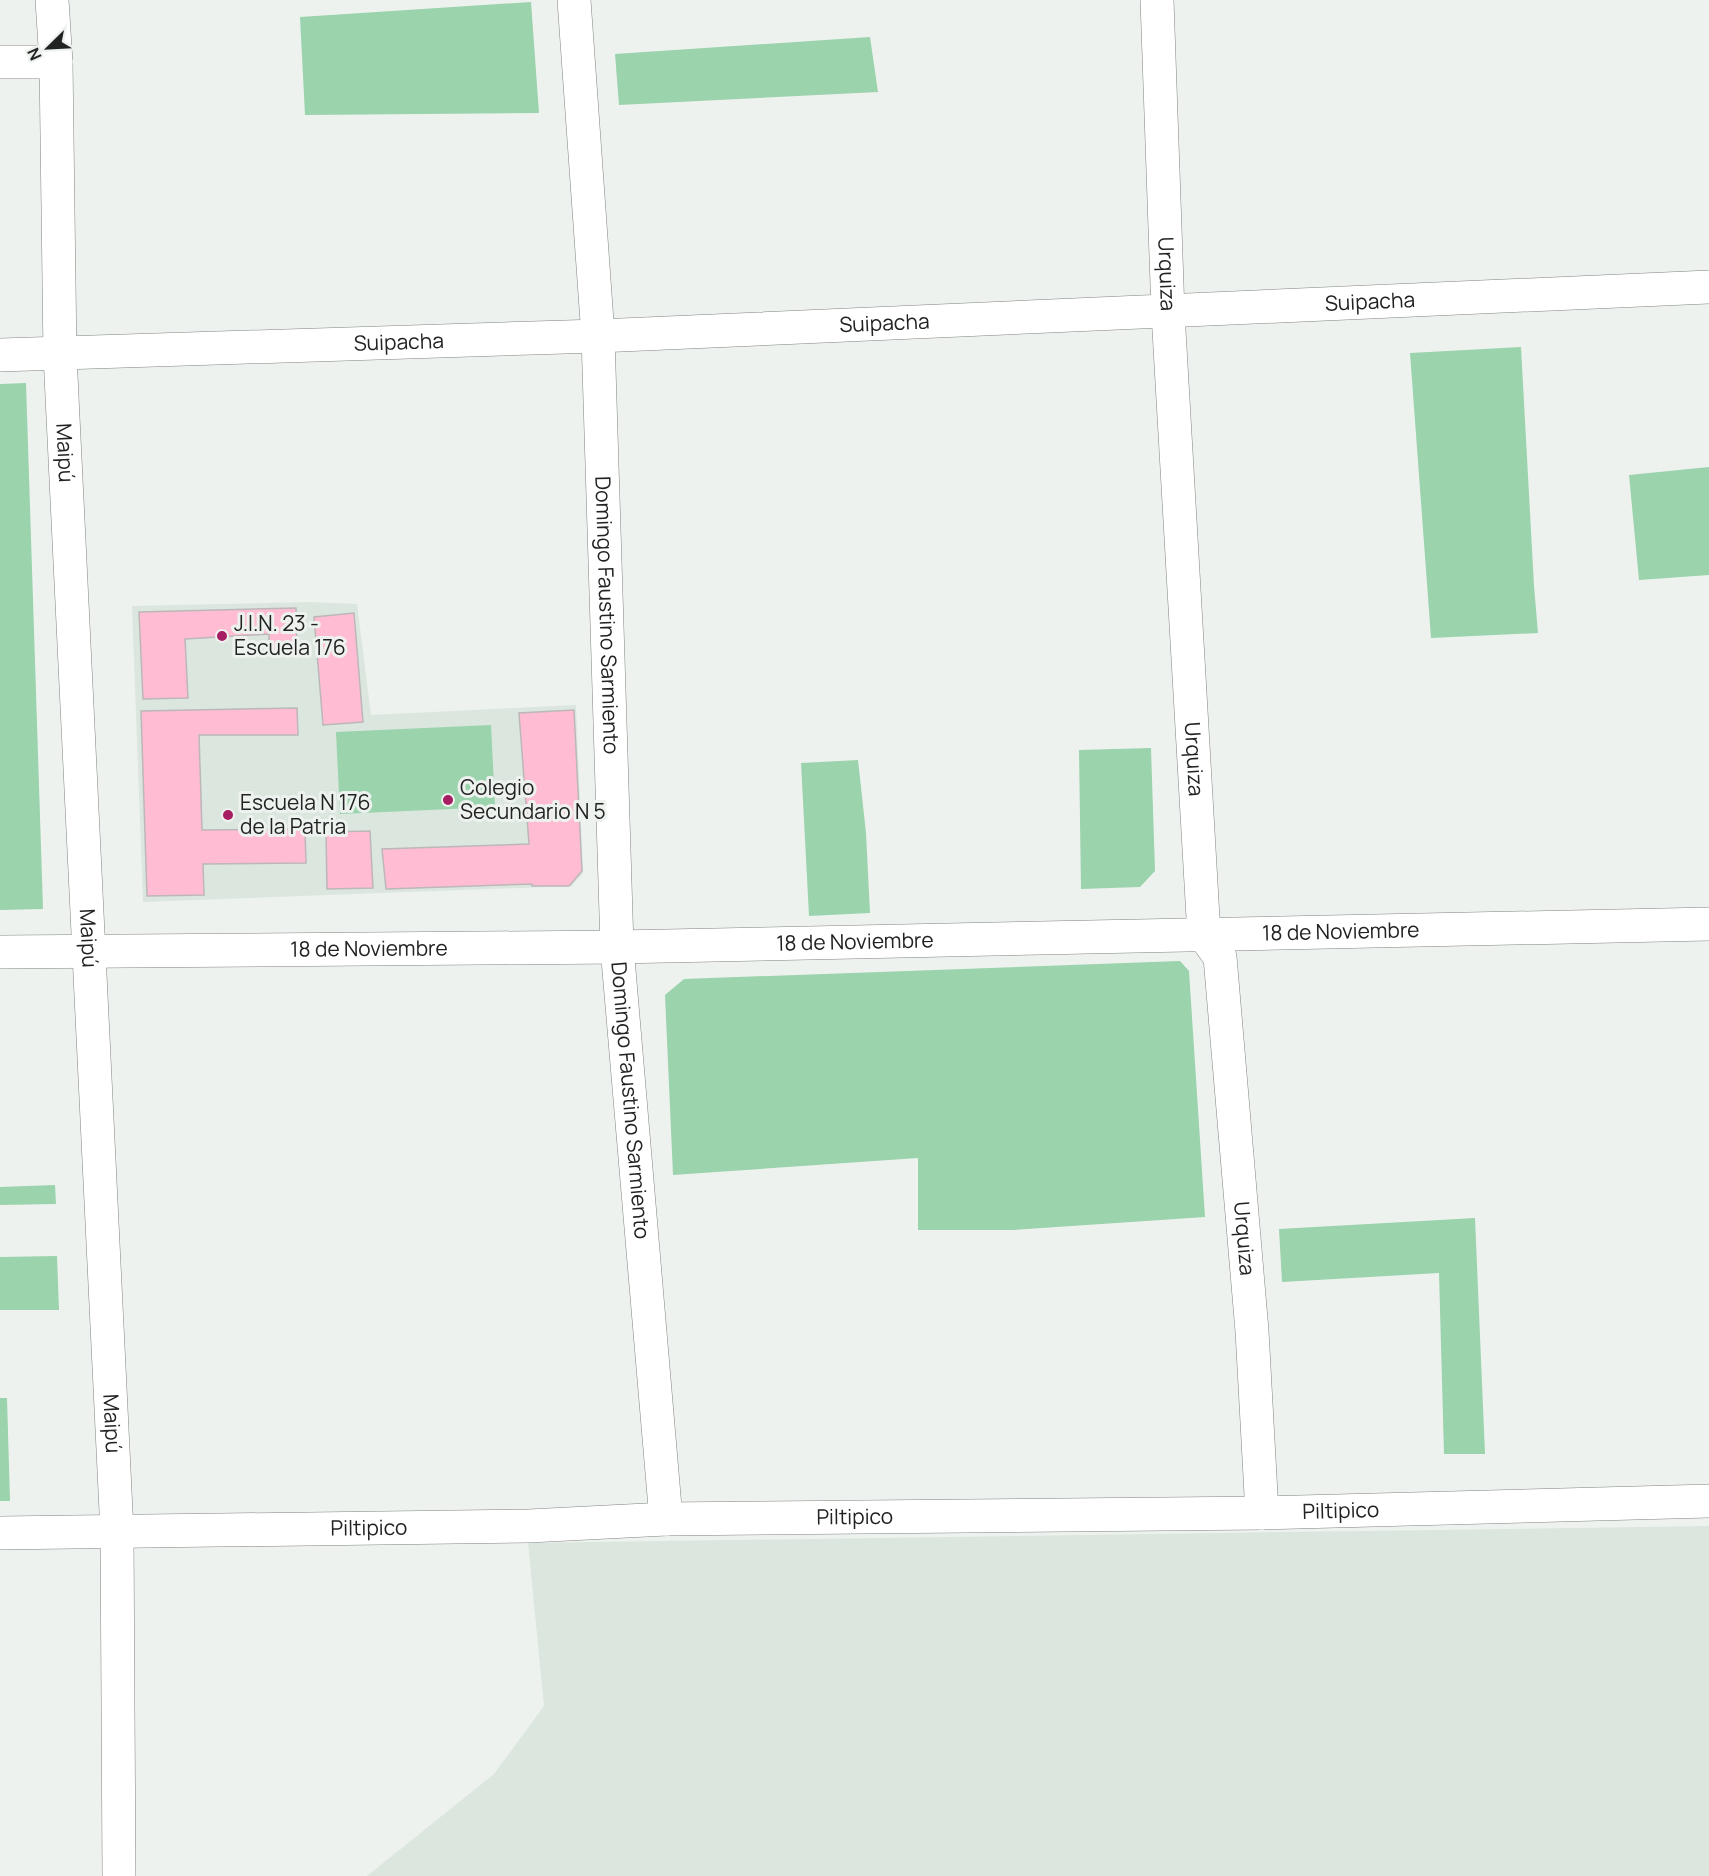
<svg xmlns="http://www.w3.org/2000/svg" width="1709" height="1876" font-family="Manrope,sans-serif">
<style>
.built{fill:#dbe6de}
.green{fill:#9ad3ac}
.building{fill:#ffbcd3;stroke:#bcb7b9;stroke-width:1.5}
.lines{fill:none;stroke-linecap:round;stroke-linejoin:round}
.minor-casing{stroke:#818482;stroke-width:34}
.minor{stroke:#fff;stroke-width:33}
.poi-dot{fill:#a71d62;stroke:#eef2ef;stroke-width:2}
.labels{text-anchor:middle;stroke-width:6;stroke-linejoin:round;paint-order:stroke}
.street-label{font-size:21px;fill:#212322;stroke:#eef2ef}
.poi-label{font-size:21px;fill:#212322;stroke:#eef2ef;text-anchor:start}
</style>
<rect width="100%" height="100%" fill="#eef2ef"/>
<g class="built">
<polygon points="309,602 357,604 371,715 576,705 583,873 572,886 143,902 132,606"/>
<polygon points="1709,1526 1709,1876 367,1876 494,1774 544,1706 528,1543"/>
</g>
<g class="green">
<polygon points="531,2 539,113 305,115 300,17"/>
<polygon points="870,37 878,92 619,105 615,54"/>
<polygon points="1521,347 1534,586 1538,633 1431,638 1410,353"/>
<polygon points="26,383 43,909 0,910 0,384"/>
<polygon points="1709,467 1709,575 1639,580 1629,475"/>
<polygon points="491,725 495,807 340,814 336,732"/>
<polygon points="1151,748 1155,871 1140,887 1081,889 1079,750"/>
<polygon points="858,760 866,833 870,913 809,916 801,763"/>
<polygon points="1180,961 1189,971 1205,1217 1014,1230 918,1230 918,1158 673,1175 665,995 684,979"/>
<polygon points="55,1185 56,1204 0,1205 0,1187"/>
<polygon points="1475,1218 1485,1454 1444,1454 1439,1273 1282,1282 1279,1229"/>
<polygon points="57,1256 59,1310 0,1310 0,1257"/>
<polygon points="0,1398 7,1398 10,1501 0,1501"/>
</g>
<g class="building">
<polygon points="296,608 297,655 269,655 269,634 185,639 188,698 143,699 139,612"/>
<polygon points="354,613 363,722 323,725 314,617"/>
<polygon points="297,708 298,735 199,735 202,830 305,829 306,863 203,864 204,895 147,896 141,711"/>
<polygon points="574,710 582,871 569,886 532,886 532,884 386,889 382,849 529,844 519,713"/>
<polygon points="370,831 373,888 327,889 326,832"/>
</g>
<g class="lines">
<g class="minor-casing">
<g id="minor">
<path id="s1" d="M52 0 56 62 60 355 117 1532 119 1876"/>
<path id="s2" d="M574 0 598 336 617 947 666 1519"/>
<path id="s3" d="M1157 0 1168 313 1204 935 1220 957 1252 1331 1262 1513"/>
<polyline points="0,62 56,62"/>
<path id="s4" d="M0 355 598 336 1709 287"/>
<path id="s5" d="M0 952 617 947 1709 924"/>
<path id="s6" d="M0 1533 529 1526 666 1519 1262 1513 1709 1501"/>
</g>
</g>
<use href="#minor" class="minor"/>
</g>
<g class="poi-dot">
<circle cx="222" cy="636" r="6"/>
<circle cx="448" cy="800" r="6"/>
<circle cx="228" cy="815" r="6"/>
</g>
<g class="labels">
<g class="street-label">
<text dy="7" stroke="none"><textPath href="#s3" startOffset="274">Urquiza</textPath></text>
<text dy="7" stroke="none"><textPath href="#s4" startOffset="1371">Suipacha</textPath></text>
<text dy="7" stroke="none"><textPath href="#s4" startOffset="885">Suipacha</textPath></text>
<text dy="7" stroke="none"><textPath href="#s4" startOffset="399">Suipacha</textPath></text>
<text dy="7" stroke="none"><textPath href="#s1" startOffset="453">Maipú</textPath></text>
<text dy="7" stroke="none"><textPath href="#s2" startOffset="616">Domingo Faustino Sarmiento</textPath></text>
<text dy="7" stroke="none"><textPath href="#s3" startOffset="760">Urquiza</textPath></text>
<text dy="7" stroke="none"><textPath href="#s5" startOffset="1341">18 de Noviembre</textPath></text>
<text dy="7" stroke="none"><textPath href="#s1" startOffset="939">Maipú</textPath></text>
<text dy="7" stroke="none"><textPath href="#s5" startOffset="855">18 de Noviembre</textPath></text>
<text dy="7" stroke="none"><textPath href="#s5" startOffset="369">18 de Noviembre</textPath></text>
<text dy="7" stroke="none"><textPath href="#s2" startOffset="1102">Domingo Faustino Sarmiento</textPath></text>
<text dy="7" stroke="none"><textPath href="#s3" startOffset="1246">Urquiza</textPath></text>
<text dy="7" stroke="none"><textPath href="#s1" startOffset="1425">Maipú</textPath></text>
<text dy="7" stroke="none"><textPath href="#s6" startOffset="1341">Piltipico</textPath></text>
<text dy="7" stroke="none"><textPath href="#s6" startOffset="855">Piltipico</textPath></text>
<text dy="7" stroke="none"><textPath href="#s6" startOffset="369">Piltipico</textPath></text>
</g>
<g class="poi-label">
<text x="234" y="631">J.I.N. 23 -<tspan x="234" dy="24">Escuela 176</tspan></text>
<text x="460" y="795">Colegio<tspan x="460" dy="24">Secundario N 5</tspan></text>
<text x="240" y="810">Escuela N 176<tspan x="240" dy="24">de la Patria</tspan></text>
</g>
</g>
<g transform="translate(48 48) rotate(246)" stroke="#eef2ef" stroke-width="4.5" paint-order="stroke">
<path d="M0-4.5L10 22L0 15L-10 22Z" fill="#212322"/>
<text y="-9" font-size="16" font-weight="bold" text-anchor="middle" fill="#212322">N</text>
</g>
</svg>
